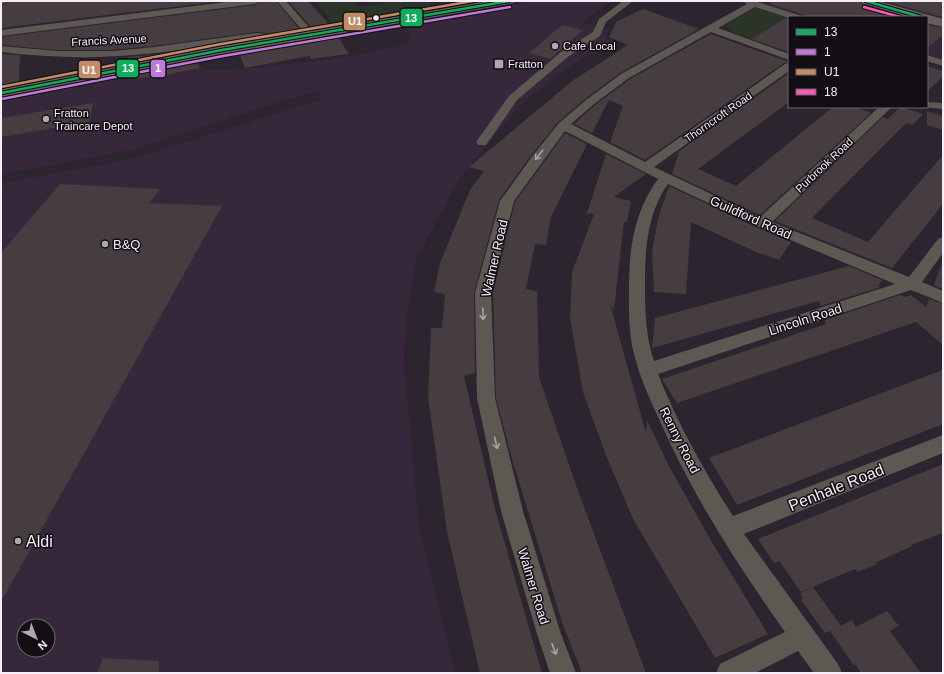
<svg xmlns="http://www.w3.org/2000/svg" width="944" height="674" font-family="Helvetica,sans-serif">
<style>
.built{fill:#36273a;fill-rule:evenodd}
.green{fill:#2a3429}
.building{fill:#453d3f}
.lines{fill:none;stroke-linecap:round;stroke-linejoin:round}
.street{fill:#5d5851;fill-rule:evenodd}
.primary{fill:#686058;fill-rule:evenodd}
.bus-1-casing{stroke:#130d14;stroke-width:4.5}
.bus-2-casing{stroke:#130d14;stroke-width:4.5}
.bus-3-casing{stroke:#130d14;stroke-width:4.5}
.bus-4-casing{stroke:#130d14;stroke-width:4.5}
.bus-1{stroke:#0daf5c;stroke-width:2.5}
.bus-2{stroke:#bd7bd9;stroke-width:2.5}
.bus-3{stroke:#c18c65;stroke-width:2.5}
.bus-4{stroke:#f75aaf;stroke-width:2.5}
.oneway{stroke:#a9a2a4}
.bus-dot{fill:#f5edf8;stroke:#130d14;stroke-width:1.5}
.poi-dot{fill:#afa7b1;stroke:#130d14;stroke-width:1.5}
.labels{text-anchor:middle;stroke-width:3;stroke-linejoin:round;paint-order:stroke}
.far-street-label{font-size:11px;fill:#f5edf8;stroke:#130d14}
.far-poi-label{font-size:11px;fill:#f5edf8;stroke:#130d14;text-anchor:start}
.street-label{font-size:13px;fill:#f5edf8;stroke:#130d14}
.poi-label{font-size:13px;fill:#f5edf8;stroke:#130d14;text-anchor:start}
.near-street-label{font-size:16px;fill:#f5edf8;stroke:#130d14}
.near-poi-label{font-size:16px;fill:#f5edf8;stroke:#130d14;text-anchor:start}
.line-badge{stroke:#130d14;stroke-width:1.5}
.badge-label{font-size:11px;text-anchor:middle;font-weight:bold;fill:#fff}
</style>
<rect width="100%" height="100%" fill="#2c242e"/>
<g class="built">
<path d="M532 1H612L589 17 582 23 609 29 606 38 615 41 579 60 523 102 458 180 416 261 408 305 404 359 419 526 455 673H1V183L131 159 322 99 319 93 315 91 131 150 1 175V100L92 82 165 75 203 67 204 70 243 69 333 59 372 52 410 43 407 40 410 39 403 22 446 15 455 18 485 9ZM24 626H48V650H24Z"/>
<polygon points="758,1 943,1 943,60 927,55 927,17 806,17 757,2"/>
</g>
<g class="green">
<polygon points="315,1 354,1 359,7 394,1 428,1 435,9 334,25"/>
<polygon points="756,8 785,17 751,39 730,31 726,24"/>
</g>
<g class="building">
<polygon points="18,1 222,1 1,28 1,5 6,4 8,2"/>
<polygon points="260,1 276,1 301,31 274,36 268,33 256,32 154,46 110,50 57,50 1,45 1,37 255,5"/>
<polygon points="288,1 308,1 331,26 313,29"/>
<polygon points="771,1 858,1 862,4 903,17 811,17 771,4"/>
<polygon points="884,1 943,1 943,17"/>
<polygon points="643,9 699,29 620,73 585,99 558,122 530,157 499,200 474,293 475,373 464,376 495,509 542,673 480,673 447,532 428,397 431,328 442,328 445,294 434,292 440,263 470,190 484,171 469,167 572,81 628,45 609,37 616,22"/>
<polygon points="785,18 789,19 789,52 751,39"/>
<polygon points="562,25 583,30 550,59 529,53"/>
<polygon points="927,25 943,28 943,35 927,48"/>
<polygon points="711,34 789,62 784,63 645,160 610,142 623,106 609,100 592,133 574,124 595,105 630,79"/>
<polygon points="337,35 349,54 311,59 310,56 245,68 239,53"/>
<polygon points="192,50 128,63 127,57 164,54"/>
<polygon points="1,54 20,55 19,82 1,86"/>
<polygon points="197,60 200,68 165,75 131,79 130,73"/>
<polygon points="927,66 943,71 943,77 927,91"/>
<polygon points="789,73 789,102 698,169 736,186 833,107 855,107 871,113 760,215 672,174 679,152 657,167"/>
<polygon points="93,103 90,122 1,137 1,118"/>
<polygon points="900,107 923,114 913,125 906,123 812,218 868,242 943,155 943,204 892,268 775,221 883,117 888,119"/>
<polygon points="927,111 943,116 943,130 927,125"/>
<polygon points="565,133 587,144 551,217 546,245 535,244 526,289 537,291 539,377 577,488 646,673 582,673 562,622 512,459 496,398 493,293 515,202"/>
<polygon points="606,154 646,174 614,197 631,201 627,222 624,222 614,310 610,304 646,433 647,420 670,468 713,544 768,634 715,658 633,519 607,458 583,392 570,318 572,272 594,214 590,213 586,216"/>
<polygon points="60,184 160,189 149,203 222,206 1,602 1,253"/>
<polygon points="669,186 756,227 791,242 779,260 756,252 691,222 686,294 654,292 652,251 658,219"/>
<polygon points="941,265 943,266 943,289 934,285"/>
<polygon points="849,266 882,280 878,286 881,287 821,306 819,301 652,348 655,318"/>
<polygon points="900,295 904,297 911,295 926,307 929,299 943,304 943,345 916,322 677,403 662,379 826,324 825,320"/>
<polygon points="943,370 943,424 737,505 709,458"/>
<polygon points="943,464 943,533 911,545 912,546 875,563 877,564 858,572 855,569 801,592 779,561 774,563 758,539"/>
<polygon points="813,587 841,626 825,633 801,600 803,598 800,593"/>
<polygon points="887,611 899,626 890,631 921,673 861,673 855,664 854,666 830,631 852,620 856,627"/>
<polygon points="103,658 159,661 159,673 97,673"/>
</g>
<g class="lines">
<g class="street">
<polygon points="1,1 7,1 6,3 1,4"/>
<polygon points="234,1 259,1 255,4 1,36 1,30"/>
<polygon points="277,1 286,1 314,33 316,35 314,37 308,37"/>
<polygon points="623,1 633,1 606,22 600,36 569,56 517,100 486,145 478,145 476,142 509,96 561,52 593,32 599,19"/>
<path d="M741 1H754L799 15 801 17 789 18 755 7 718 28 789 54V60L711 32 629 78 594 104 571 124 645 162 785 64 789 63V71L654 167 760 217 879 107H892L772 222 909 277 938 239 943 237V253L922 282 943 291V303L911 290 658 374C678 424 704 471 733 516L943 435V453L744 534 838 664 842 673H814L798 651 755 673H716L720 664 785 632C737 564 692 495 659 419 648 395 637 371 632 345 628 323 629 301 629 279 630 242 636 209 658 179L565 131 514 201 491 293 495 398 523 511 561 634 576 673H550L537 634 501 511 477 398 475 293 500 201 531 158 559 123 586 100 621 74 747 4ZM668 184 757 226 895 284 654 361C646 337 645 313 645 288 645 251 646 215 668 184Z"/>
<path d="M256 33 268 34 279 41 274 44 263 39H256C215 45 174 52 132 55 88 59 45 57 1 52V46L57 51H113L154 47Z"/>
<polygon points="927,55 943,60 943,66 927,61"/>
<polygon points="927,102 943,103 943,109 923,107 927,107"/>
</g>
<g class="primary">
<polygon points="489,1 515,1 513,3 509,4 222,54 1,97 1,89 222,46"/>
<polygon points="860,1 878,1 943,19 943,27 927,23 927,17 908,17 862,3"/>
</g>
<g class="bus-1-casing">
<g id="bus-1">
<polyline points="866,1 921,17"/>
<polyline points="1,93 222,50 509,1"/>
</g>
</g>
<g class="bus-2-casing">
<polyline id="bus-2" points="2,99 223,56 510,7"/>
</g>
<g class="bus-3-casing">
<polyline id="bus-3" points="1,87 221,44 473,1"/>
</g>
<g class="bus-4-casing">
<polyline id="bus-4" points="864,7 900,17"/>
</g>
<use href="#bus-1" class="bus-1"/>
<use href="#bus-2" class="bus-2"/>
<use href="#bus-3" class="bus-3"/>
<use href="#bus-4" class="bus-4"/>
</g>
<defs><path id="oneway-shaft" d="M-6 0H5M1.5-3L5.5 0L1.5 3" fill="none" stroke-width="1.6" stroke-linecap="round" stroke-linejoin="round"/></defs>
<g class="oneway">
<use href="#oneway-shaft" transform="translate(539 155) rotate(129)"/>
<use href="#oneway-shaft" transform="translate(483 314) rotate(88)"/>
<use href="#oneway-shaft" transform="translate(496 443) rotate(77)"/>
<use href="#oneway-shaft" transform="translate(554 649) rotate(70)"/>
</g>
<circle class="bus-dot" cx="376" cy="18" r="3.5"/>
<g class="poi-dot">
<circle cx="555" cy="46" r="4"/>
<rect x="494" y="59" width="10" height="10" rx="2"/>
<circle cx="46" cy="119" r="4"/>
<circle cx="105" cy="244" r="4"/>
<circle cx="18" cy="541" r="4"/>
</g>
<g class="labels">
<g class="far-street-label">
<text transform="translate(109 40) rotate(-3)" y="4">Francis Avenue</text>
<text transform="translate(718 117) rotate(-35)" y="4">Thorncroft Road</text>
<text transform="translate(824 165) rotate(-43)" y="4">Purbrook Road</text>
</g>
<g class="far-poi-label">
<text x="563" y="50">Cafe Local</text>
<text x="508" y="68">Fratton</text>
<text x="54" y="117">Fratton<tspan x="54" dy="13">Traincare Depot</tspan></text>
</g>
<g class="street-label">
<text transform="translate(751 217) rotate(24)" y="5">Guildford Road</text>
<text transform="translate(494 258) rotate(-77)" y="5">Walmer Road</text>
<text transform="translate(805 319) rotate(-18)" y="5">Lincoln Road</text>
<text transform="translate(680 440) rotate(63)" y="5">Renny Road</text>
<text transform="translate(534 586) rotate(73)" y="5">Walmer Road</text>
</g>
<g class="poi-label">
<text x="113" y="249">B&amp;Q</text>
</g>
<g class="near-street-label">
<text transform="translate(836 487) rotate(-22)" y="6">Penhale Road</text>
</g>
<g class="near-poi-label">
<text x="26" y="547">Aldi</text>
</g>
</g>
<g class="line-badge">
<rect x="400" y="8" width="23" height="19" rx="4" fill="#0daf5c"/>
<rect x="343" y="12" width="23" height="19" rx="4" fill="#c18c65"/>
<rect x="116" y="59" width="23" height="19" rx="4" fill="#0daf5c"/>
<rect x="150" y="59" width="16" height="19" rx="4" fill="#bd7bd9"/>
<rect x="78" y="60" width="23" height="19" rx="4" fill="#c18c65"/>
</g>
<g class="badge-label">
<text x="411" y="22">13</text>
<text x="355" y="25">U1</text>
<text x="128" y="72">13</text>
<text x="158" y="72">1</text>
<text x="89" y="74">U1</text>
</g>
<rect width="944" height="674" fill="none" stroke="#f5edf8" stroke-width="4"/>
<rect x="788" y="16" width="140" height="92" fill="#130d14" stroke="#6d676f"/>
<rect x="796" y="29" width="20" height="6" fill="#0daf5c" stroke="#6d676f"/>
<text x="824" y="36" font-size="12" fill="#f5edf8">13</text>
<rect x="796" y="49" width="20" height="6" fill="#bd7bd9" stroke="#6d676f"/>
<text x="824" y="56" font-size="12" fill="#f5edf8">1</text>
<rect x="796" y="69" width="20" height="6" fill="#c18c65" stroke="#6d676f"/>
<text x="824" y="76" font-size="12" fill="#f5edf8">U1</text>
<rect x="796" y="89" width="20" height="6" fill="#f75aaf" stroke="#6d676f"/>
<text x="824" y="96" font-size="12" fill="#f5edf8">18</text>
<g transform="translate(36 638) rotate(138)"><circle r="19" fill="#130d14" stroke="#6d676f"/>
<path d="M0-3L7 15L0 10L-7 15Z" fill="#afa7b1"/>
<text y="-6" font-size="11" font-weight="bold" text-anchor="middle" fill="#f5edf8">N</text>
</g>
</svg>
